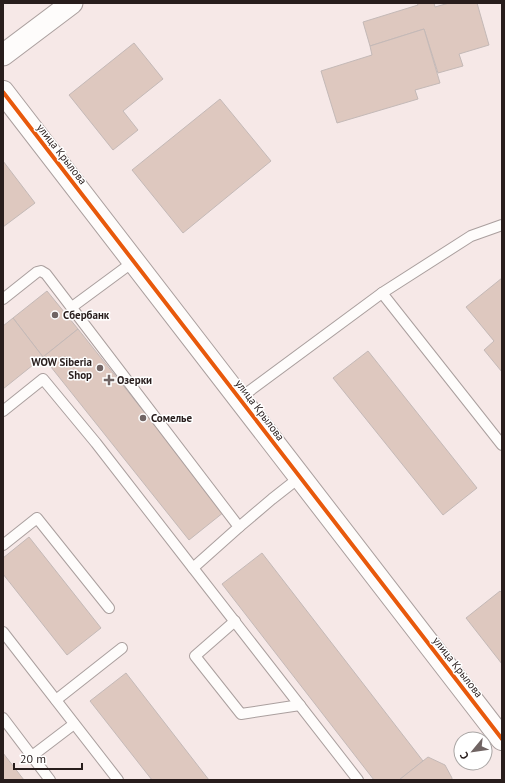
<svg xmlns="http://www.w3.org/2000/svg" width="505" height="783" font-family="'PT Sans',sans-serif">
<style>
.building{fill:#dec8bf;stroke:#c4b9b7}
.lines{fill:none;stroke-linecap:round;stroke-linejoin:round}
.service-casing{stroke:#aa9f9e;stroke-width:12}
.minor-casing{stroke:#aa9f9e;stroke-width:23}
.tertiary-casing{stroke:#aa9f9e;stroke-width:24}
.service{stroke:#fefcfb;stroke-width:10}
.minor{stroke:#fefcfb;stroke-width:21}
.tertiary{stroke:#fefcfb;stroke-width:22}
.cycleway-casing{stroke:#fff;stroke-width:6}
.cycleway{stroke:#e8590c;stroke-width:4}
.poi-dot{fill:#706463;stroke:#fff;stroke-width:1.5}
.labels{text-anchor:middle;stroke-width:3;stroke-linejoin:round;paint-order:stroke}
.street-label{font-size:11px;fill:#281d1c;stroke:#fff}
.poi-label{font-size:11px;font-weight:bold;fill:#281d1c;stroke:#fff;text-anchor:start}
</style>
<rect width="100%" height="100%" fill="#f6e8e7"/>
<g class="building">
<polygon points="417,3 434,3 435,7 449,3 477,3 489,45 459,54 463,66 438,73 424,29 370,46 363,22 418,5"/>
<polygon points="424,29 440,83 415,90 418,99 337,123 321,71 372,55 370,46"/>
<polygon points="134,43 163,79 123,111 138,130 113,150 69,95"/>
<polygon points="220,99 271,161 183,233 132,170"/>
<polygon points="3,161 35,203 3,227"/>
<polygon points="502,278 502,372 484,350 494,341 466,307"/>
<polygon points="47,291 78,329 43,357 13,318"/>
<polygon points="13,318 43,357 3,389 3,326"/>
<polygon points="78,329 224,512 189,540 43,357"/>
<polygon points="368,351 477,488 443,515 333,378"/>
<polygon points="29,537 101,628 67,655 3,574 3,558"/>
<polygon points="262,553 423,761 399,780 374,780 222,584"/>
<polygon points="500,591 502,593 502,664 466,618"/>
<polygon points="126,673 209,780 152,780 90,701"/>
<polygon points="3,753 24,780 3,780"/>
<polygon points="428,757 445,765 452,778 452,780 399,780"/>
</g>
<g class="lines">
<g class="service-casing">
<g id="service">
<polyline points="382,293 502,445"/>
<polyline points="3,299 37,272 41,271 46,274 239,527 193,568 358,780"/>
<polyline points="72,307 133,262"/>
<polyline points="240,398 382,293 471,236 502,225"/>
<polyline points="3,411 43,379 96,443 193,568"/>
<polyline points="239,527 272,499 300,477"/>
<polyline points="3,545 37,518 109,608"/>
<polyline points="235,621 195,656 241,714 300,705"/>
<polyline points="3,632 118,780"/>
<polyline points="56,700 122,648"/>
<polyline points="3,718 50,780"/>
<polyline points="32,756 74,724"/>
</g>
</g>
<g class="minor-casing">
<polyline id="minor" points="3,55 72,3"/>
</g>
<g class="tertiary-casing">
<polyline id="tertiary" points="3,92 502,739"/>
</g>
<use href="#service" class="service"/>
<use href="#minor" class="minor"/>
<use href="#tertiary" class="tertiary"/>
<g class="cycleway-casing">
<polyline id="cycleway" points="3,92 502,739"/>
</g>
<use href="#cycleway" class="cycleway"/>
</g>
<g class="poi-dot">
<circle cx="55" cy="315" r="4"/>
<circle cx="100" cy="368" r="4"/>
<path d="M107 374h4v4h4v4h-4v4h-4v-4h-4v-4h4z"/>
<circle cx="143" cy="418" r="4"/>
</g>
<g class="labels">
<g class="street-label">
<text transform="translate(62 154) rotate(52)" y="4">улица Крылова</text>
<text transform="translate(260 410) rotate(53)" y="4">улица Крылова</text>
<text transform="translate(458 667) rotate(52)" y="4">улица Крылова</text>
</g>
<g class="poi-label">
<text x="63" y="319">Сбербанк</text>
<text x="92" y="366" text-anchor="end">WOW Siberia<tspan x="92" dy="13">Shop</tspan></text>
<text x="117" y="384">Озерки</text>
<text x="151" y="422">Сомелье</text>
</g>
</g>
<rect width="505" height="783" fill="none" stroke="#281d1c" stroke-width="8"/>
<g transform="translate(473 751) rotate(241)"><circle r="19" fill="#ffffff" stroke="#a9a5a4"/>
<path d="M0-3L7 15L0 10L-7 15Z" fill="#706463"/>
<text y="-6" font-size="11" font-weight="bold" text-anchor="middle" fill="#281d1c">С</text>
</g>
<path d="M14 763v6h68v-6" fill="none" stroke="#281d1c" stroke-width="2"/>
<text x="20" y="763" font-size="12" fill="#281d1c" stroke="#ffffff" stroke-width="3" paint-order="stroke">20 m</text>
</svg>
